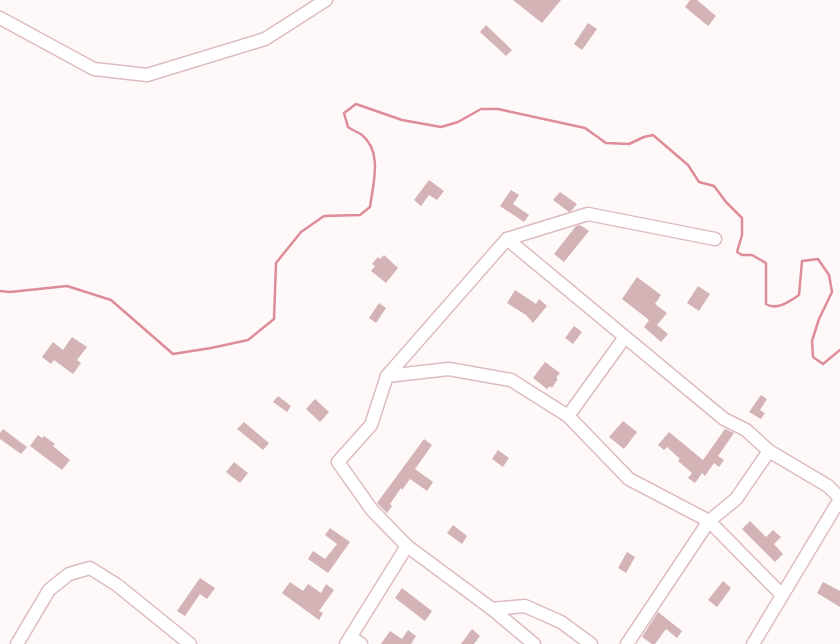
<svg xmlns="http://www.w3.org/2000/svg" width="840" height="644" font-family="'Source Sans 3',sans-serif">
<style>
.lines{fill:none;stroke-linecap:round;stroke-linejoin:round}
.stream{stroke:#de8d98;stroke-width:2.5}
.building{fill:#d3b3b6}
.minor-casing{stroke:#ddbcbf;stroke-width:15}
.minor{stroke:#fff;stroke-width:12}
</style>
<rect width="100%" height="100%" fill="#fff8f8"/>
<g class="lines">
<path class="stream" d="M0 291 10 292 67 286 111 300 173 354 211 348 248 340 274 319 276 263 301 232 324 216 360 215 370 207C373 184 383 152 362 135 358 132 352 130 348 127L344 113 356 104 402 120 441 127 458 122 481 109H498L585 128 606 143 629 144 644 137 653 135 688 165 699 182 714 186 726 202 742 218V235L737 252 742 255H752L766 263V304C777 311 790 301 799 295L802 261 818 259 829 275 832 292 819 319 812 341 813 357 823 364 840 350"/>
</g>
<g class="building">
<polygon points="513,0 561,0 542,23"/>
<polygon points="690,0 697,0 716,16 708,26 685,7"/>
<polygon points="588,23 597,29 582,50 574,44"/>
<polygon points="486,25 512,50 506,56 480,32"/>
<polygon points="429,180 444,191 437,200 429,195 421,206 414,200"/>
<polygon points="511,190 519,195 513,204 529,215 524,222 500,206"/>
<polygon points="560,192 577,204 572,210 569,212 553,200"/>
<polygon points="580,225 589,231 564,262 554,254 576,226"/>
<polygon points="384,255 398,268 386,283 371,271 375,266 372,264 378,257 380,259"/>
<polygon points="637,277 661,295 655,304 667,313 657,325 668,334 661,342 644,327 649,320 622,299"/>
<polygon points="698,286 710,294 699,311 687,303"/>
<polygon points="515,290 536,304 539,299 547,306 533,323 526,315 507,303"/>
<polygon points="379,303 386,308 376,323 369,318"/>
<polygon points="574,326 582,332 573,344 565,338"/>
<polygon points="72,337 87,347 77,360 81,363 73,374 54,360 51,364 42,357 53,342 63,350"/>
<polygon points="545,362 560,373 556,378 558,379 552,388 550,386 547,389 533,378"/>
<polygon points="761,395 767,399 760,410 765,413 761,419 749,412"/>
<polygon points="278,396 291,406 287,412 273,402"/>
<polygon points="315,399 329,412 320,422 306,409"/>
<polygon points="623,421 637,432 624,449 609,437"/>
<polygon points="244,422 269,443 263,450 237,429"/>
<polygon points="3,429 27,447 21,454 0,439 0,433"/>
<polygon points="725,429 734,433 718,456 724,460 719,467 714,463 705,476 702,473 695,483 688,478 692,473 678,461 680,459 667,447 664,450 658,445 669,432 703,460"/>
<polygon points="38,435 42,438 44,436 55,444 53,446 70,460 62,470 30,446"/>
<polygon points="424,439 432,445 415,469 433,482 427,491 410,479 402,490 401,488 390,504 392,506 387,513 377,503"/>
<polygon points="498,450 509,458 503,467 492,459"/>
<polygon points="234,462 248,473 240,483 226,472"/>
<polygon points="750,521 766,537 773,530 781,537 774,544 783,554 775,562 742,529"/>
<polygon points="453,525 467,536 462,544 447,533"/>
<polygon points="330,528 350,542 328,573 308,559 313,551 325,559 337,544 325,535"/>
<polygon points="627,552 635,557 626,573 618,568"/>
<polygon points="200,578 215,588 207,599 200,594 185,616 177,611"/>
<polygon points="723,581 731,588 717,607 708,600"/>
<polygon points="290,582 303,591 308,584 321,593 326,584 334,590 319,611 323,613 319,620 282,593"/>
<polygon points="823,582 840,591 840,607 817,593"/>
<polygon points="402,588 432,611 425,621 395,598"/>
<polygon points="658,612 682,631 677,638 666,629 655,644 652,644 642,637"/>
<polygon points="472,629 480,636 474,644 461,644"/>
<polygon points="408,630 416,636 411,644 381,644 390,631 402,639"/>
</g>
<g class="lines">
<g class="minor-casing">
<g id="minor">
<polyline points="0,18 94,69 147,75 265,39 326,0"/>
<polyline points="507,239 724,419 746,430 769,451 828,486 840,498"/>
<polyline points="387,376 507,239 588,214 715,239"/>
<polyline points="568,416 625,337"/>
<polyline points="407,546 492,609 534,644"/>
<polyline points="492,609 525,606 561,622 591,644"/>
<polyline points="351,637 361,644"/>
<polyline points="17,644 49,590 69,574 90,568 117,585 190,644"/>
<polyline points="346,644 407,546 372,510 338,462 371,425 387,376 449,369 511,380 568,416 629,479 709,521 782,595"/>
<polyline points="627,644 709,521 736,499 769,451"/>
<polyline points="753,644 840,499"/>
</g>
</g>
<use href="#minor" class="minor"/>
</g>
</svg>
